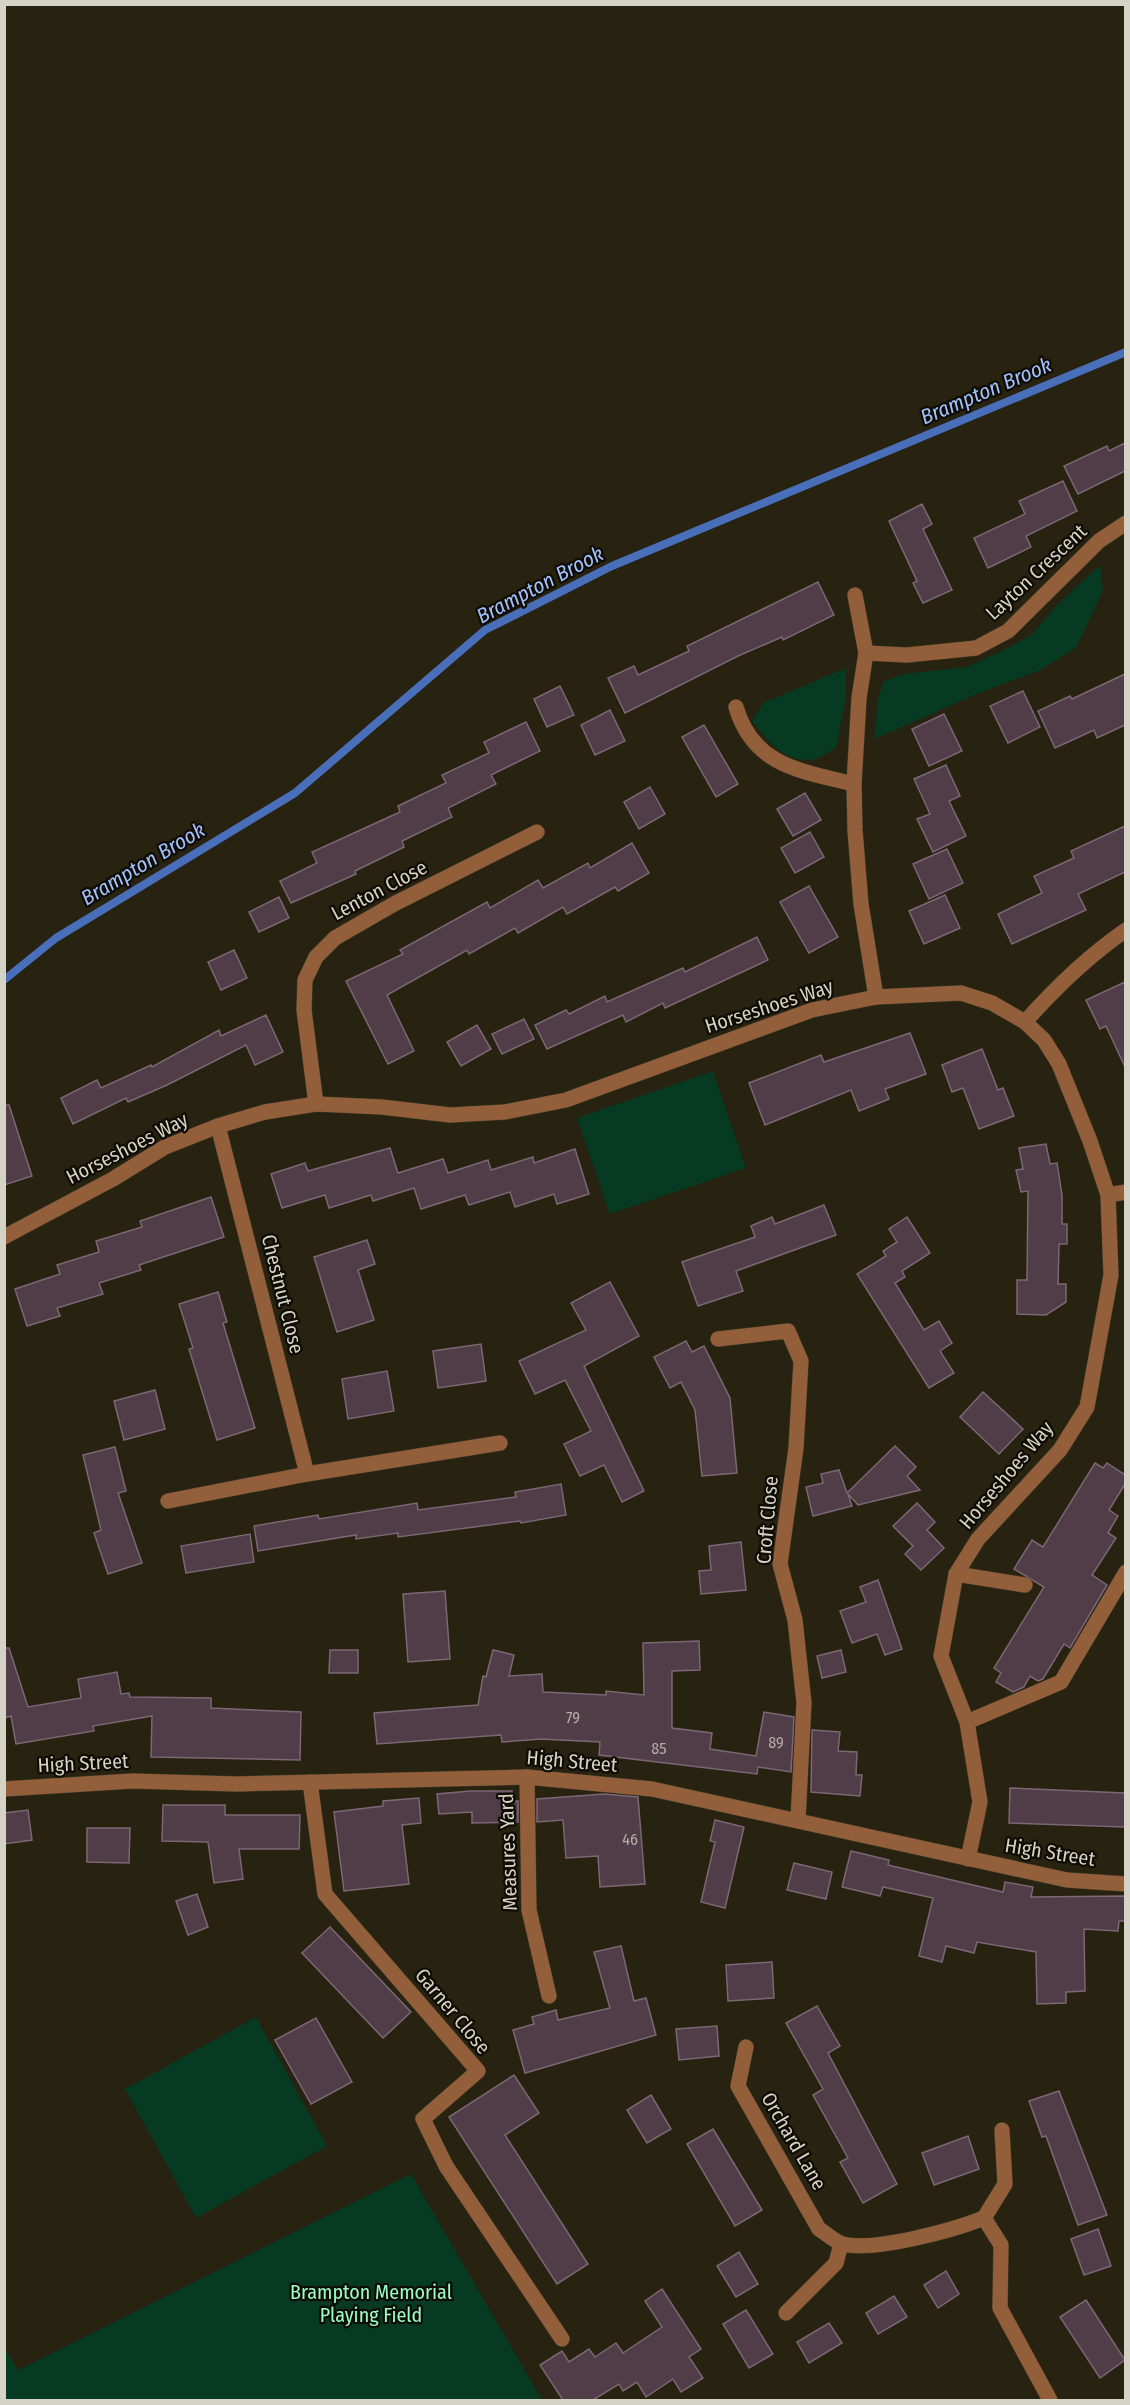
<svg xmlns="http://www.w3.org/2000/svg" width="1130" height="2405" font-family="'Fira Sans Condensed',sans-serif">
<style>
.green{fill:#073a22}
.lines{fill:none;stroke-linecap:round;stroke-linejoin:round}
.stream{stroke:#496fbb;stroke-width:8}
.building{fill:#503d48;stroke:#7c6774;stroke-width:1.5}
.minor-casing{stroke:#443e2d;stroke-width:16}
.minor{stroke:#925f3a;stroke-width:15}
.labels{text-anchor:middle;stroke-width:4.5;stroke-linejoin:round;paint-order:stroke}
.number-label{font-size:16px;fill:#b4ada6}
.street-label{font-size:20px;fill:#d5d2c6;stroke:#0f0c05}
.park-label{font-size:20px;fill:#98fec4;stroke:#0f0c05}
.water-label{font-size:21px;font-style:italic;fill:#a2c2ff;stroke:#0f0c05}
</style>
<rect width="100%" height="100%" fill="#282210"/>
<g class="green">
<polygon points="1100,565 1103,591 1076,648 1038,671 974,695 875,739 877,703 883,682 903,674 967,667 1002,651 1031,635 1059,603"/>
<path d="M846 668V696L836 748C830 751 821 758 815 759 787 765 766 740 752 721L763 703Z"/>
<polygon points="713,1071 746,1168 610,1214 577,1118"/>
<polygon points="256,2017 327,2146 196,2218 125,2089"/>
<polygon points="411,2174 542,2400 5,2400 5,2348 18,2370"/>
</g>
<g class="lines">
<polyline class="stream" points="4,980 56,938 295,793 485,630 612,566 1126,352"/>
</g>
<g class="building">
<polygon points="1125,443 1125,471 1078,494 1064,466 1107,446 1109,451"/>
<polygon points="1063,481 1077,511 1026,536 1031,547 988,568 974,538 1025,514 1019,501"/>
<polygon points="922,504 932,524 923,529 952,590 923,603 913,583 917,581 889,521"/>
<polygon points="818,582 834,615 783,640 782,637 738,656 625,713 608,678 634,666 638,675 689,651 687,646"/>
<polygon points="1125,674 1125,725 1097,738 1094,730 1055,748 1038,711 1070,696 1072,699"/>
<polygon points="560,686 574,715 547,727 534,699"/>
<polygon points="1023,691 1040,727 1008,743 990,706"/>
<polygon points="610,710 625,741 595,755 581,725"/>
<polygon points="944,714 962,751 929,766 912,729"/>
<polygon points="526,722 540,751 491,775 496,784 448,808 452,817 402,841 404,847 355,871 356,874 291,903 280,881 317,863 312,852 400,812 398,806 446,783 442,775 489,753 484,742"/>
<polygon points="704,725 738,784 716,797 682,737"/>
<polygon points="946,765 960,796 949,801 966,836 933,852 917,819 930,814 914,779"/>
<polygon points="650,787 665,814 639,829 624,802"/>
<polygon points="805,793 821,820 793,836 777,809"/>
<polygon points="1125,826 1125,872 1078,894 1086,910 1012,944 998,914 1042,893 1034,876 1074,858 1071,851"/>
<polygon points="810,832 824,857 795,873 781,848"/>
<polygon points="632,843 649,873 618,891 615,887 567,914 563,907 518,933 515,928 469,954 467,950 387,995 414,1051 388,1064 346,981 403,954 400,950 487,902 490,908 538,880 543,888 588,863 590,868"/>
<polygon points="947,849 963,883 929,899 913,864"/>
<polygon points="809,886 838,937 809,953 780,902"/>
<polygon points="945,895 960,928 924,944 909,911"/>
<polygon points="279,897 289,918 259,932 249,912"/>
<polygon points="757,937 768,960 665,1008 663,1003 626,1022 623,1015 547,1049 535,1025 566,1010 569,1014 605,996 607,1002 683,968 685,972"/>
<polygon points="234,950 247,978 221,990 208,962"/>
<polygon points="1125,982 1125,1067 1106,1026 1100,1029 1086,1000"/>
<polygon points="266,1015 283,1052 255,1065 246,1045 167,1085 128,1102 126,1098 73,1124 61,1098 97,1080 101,1088 151,1065 152,1067 219,1030 221,1036"/>
<polygon points="524,1019 534,1039 502,1054 492,1034"/>
<polygon points="477,1025 491,1049 461,1066 447,1042"/>
<polygon points="910,1033 926,1074 885,1089 889,1099 859,1111 851,1090 765,1125 749,1083 821,1055 824,1062"/>
<polygon points="982,1049 998,1090 1003,1088 1014,1116 979,1129 963,1088 952,1092 942,1065"/>
<polygon points="4,1105 9,1105 32,1176 4,1185"/>
<polygon points="1046,1144 1050,1164 1057,1163 1062,1195 1062,1224 1067,1224 1067,1244 1059,1244 1058,1284 1066,1284 1066,1302 1046,1315 1017,1314 1017,1280 1027,1280 1028,1191 1021,1192 1016,1170 1023,1169 1019,1148"/>
<polygon points="390,1148 398,1173 443,1159 448,1173 488,1160 491,1170 533,1157 534,1163 575,1149 589,1194 557,1204 554,1194 515,1207 510,1192 469,1205 465,1195 421,1209 414,1188 373,1201 371,1195 329,1208 325,1195 282,1208 271,1174 305,1163 308,1171"/>
<polygon points="211,1197 224,1237 139,1265 141,1270 99,1283 103,1294 57,1308 60,1316 27,1326 15,1289 60,1274 57,1265 99,1252 96,1241 142,1227 140,1221"/>
<polygon points="824,1205 836,1235 736,1271 743,1291 698,1306 682,1262 755,1237 751,1226 772,1217 775,1224"/>
<polygon points="907,1217 930,1253 902,1271 905,1277 895,1283 924,1330 939,1321 952,1343 940,1351 954,1373 929,1388 857,1274 886,1256 883,1251 897,1242 889,1229"/>
<polygon points="367,1240 375,1264 358,1270 374,1320 337,1332 314,1257"/>
<polygon points="610,1282 639,1336 584,1366 644,1491 622,1502 604,1465 580,1476 564,1444 591,1431 565,1380 535,1394 519,1361 586,1330 571,1303"/>
<polygon points="218,1292 227,1322 223,1323 255,1428 217,1440 189,1349 193,1348 179,1304"/>
<polygon points="686,1341 692,1352 704,1346 730,1398 737,1473 702,1476 695,1410 681,1382 670,1388 654,1357"/>
<polygon points="481,1344 486,1381 438,1388 433,1351"/>
<polygon points="387,1371 394,1411 348,1419 342,1379"/>
<polygon points="155,1390 165,1429 124,1440 114,1401"/>
<polygon points="983,1392 1023,1429 999,1454 960,1417"/>
<polygon points="895,1446 916,1467 907,1476 920,1490 858,1505 848,1494 852,1506 813,1516 806,1487 823,1483 821,1474 839,1470 847,1493"/>
<polygon points="115,1447 126,1491 118,1493 142,1563 108,1574 94,1533 101,1530 83,1455"/>
<polygon points="1095,1463 1103,1468 1107,1463 1125,1475 1125,1484 1109,1510 1118,1516 1108,1533 1116,1538 1092,1575 1107,1585 1070,1648 1064,1644 1043,1679 1038,1681 1030,1676 1024,1687 1013,1692 996,1682 1001,1673 994,1668 1044,1587 1014,1569 1032,1540 1043,1547"/>
<polygon points="561,1484 566,1515 521,1523 520,1521 398,1537 398,1533 356,1539 356,1535 258,1551 254,1526 318,1515 319,1519 417,1503 418,1510 516,1497 515,1492"/>
<polygon points="917,1503 935,1522 927,1530 944,1548 921,1570 905,1554 913,1546 893,1526"/>
<polygon points="250,1534 254,1562 186,1573 181,1546"/>
<polygon points="741,1542 746,1590 701,1594 699,1571 711,1570 709,1546"/>
<polygon points="878,1580 902,1649 885,1655 877,1634 852,1643 840,1611 866,1602 860,1587"/>
<polygon points="445,1591 450,1659 408,1662 403,1594"/>
<polygon points="699,1641 700,1670 672,1671 672,1728 712,1733 710,1749 756,1756 764,1712 794,1717 791,1772 758,1767 757,1774 599,1755 600,1742 541,1739 502,1742 501,1735 377,1744 374,1713 478,1705 483,1676 486,1677 493,1650 514,1655 509,1676 542,1674 543,1692 606,1695 606,1691 644,1695 643,1643"/>
<polygon points="4,1648 9,1648 28,1707 81,1698 78,1679 117,1672 121,1694 129,1693 130,1697 211,1698 211,1708 301,1712 300,1760 151,1757 152,1716 93,1726 94,1731 16,1744 11,1716 4,1718"/>
<polygon points="330,1650 358,1650 358,1673 329,1673"/>
<polygon points="841,1650 846,1672 822,1678 817,1656"/>
<polygon points="812,1730 840,1732 838,1751 857,1752 856,1775 862,1775 860,1796 811,1792"/>
<polygon points="1010,1788 1125,1793 1125,1827 1009,1823"/>
<polygon points="470,1791 512,1791 512,1801 518,1801 518,1822 472,1823 472,1812 439,1814 437,1794"/>
<polygon points="604,1794 638,1797 645,1884 600,1887 598,1856 566,1858 563,1820 537,1822 537,1799"/>
<polygon points="419,1798 421,1823 402,1825 409,1884 344,1891 334,1812 383,1806 383,1801"/>
<polygon points="163,1805 225,1805 225,1815 300,1815 299,1849 239,1849 243,1879 214,1883 208,1842 162,1841"/>
<polygon points="28,1810 32,1840 4,1844 4,1813"/>
<polygon points="715,1820 744,1827 725,1908 701,1902 715,1842 710,1841"/>
<polygon points="87,1828 130,1828 129,1863 87,1862"/>
<polygon points="851,1851 889,1860 888,1865 1003,1892 1005,1882 1033,1887 1031,1897 1125,1896 1125,1921 1119,1921 1118,1931 1084,1929 1085,1991 1066,1992 1066,2003 1037,2004 1036,1952 977,1942 974,1953 946,1946 942,1962 919,1956 933,1898 883,1887 880,1896 842,1887"/>
<polygon points="794,1863 832,1872 826,1899 787,1890"/>
<polygon points="197,1894 208,1927 188,1935 176,1901"/>
<polygon points="330,1927 411,2012 383,2038 302,1953"/>
<polygon points="621,1946 634,2001 646,1998 656,2035 525,2073 513,2030 534,2024 532,2017 556,2010 558,2020 610,2008 594,1952"/>
<polygon points="772,1962 774,1998 728,2001 726,1965"/>
<polygon points="817,2006 840,2046 828,2053 897,2184 863,2203 840,2162 848,2158 813,2095 823,2089 786,2023"/>
<polygon points="316,2018 352,2082 311,2104 275,2040"/>
<polygon points="717,2026 719,2056 679,2060 676,2029"/>
<polygon points="514,2075 539,2113 505,2135 588,2264 557,2284 449,2117"/>
<polygon points="1059,2091 1107,2215 1078,2225 1046,2136 1042,2137 1029,2101"/>
<polygon points="651,2095 671,2129 647,2143 627,2110"/>
<polygon points="713,2129 762,2210 735,2226 687,2144"/>
<polygon points="968,2136 979,2169 934,2185 922,2153"/>
<polygon points="1098,2229 1111,2266 1084,2275 1071,2239"/>
<polygon points="739,2252 758,2284 736,2297 717,2266"/>
<polygon points="946,2271 959,2294 938,2308 924,2285"/>
<polygon points="662,2289 701,2349 689,2357 703,2378 681,2392 673,2379 646,2397 637,2382 623,2391 619,2384 593,2400 563,2400 540,2365 562,2351 569,2362 589,2349 595,2357 616,2343 623,2353 662,2327 645,2301"/>
<polygon points="894,2296 907,2317 878,2334 866,2313"/>
<polygon points="1086,2300 1125,2360 1100,2378 1060,2317"/>
<polygon points="746,2310 773,2354 749,2368 723,2324"/>
<polygon points="829,2323 842,2343 809,2363 797,2342"/>
</g>
<g class="lines">
<g class="minor-casing">
<g id="minor">
<polyline points="855,595 866,653 859,698 854,784 855,830 861,904 876,997"/>
<polyline points="866,653 907,655 976,648 1008,631 1099,541 1126,523"/>
<path d="M736 707C753 766 801 771 854 784"/>
<path d="M1025 1022C1056 987 1087 957 1126 930"/>
<polyline points="316,1104 304,1010 305,980 316,957 335,938 394,904 537,832"/>
<polyline points="218,1126 307,1474"/>
<polyline points="1108,1195 1126,1192"/>
<polyline points="4,1237 113,1179 165,1147 218,1126 265,1112 316,1104 382,1107 450,1115 505,1112 566,1100 812,1010 876,997 961,993 992,1003 1025,1022 1044,1040 1059,1064 1090,1141 1108,1195 1111,1275 1087,1407 1060,1450 978,1539 956,1574 941,1656 967,1722 980,1802 968,1859"/>
<polyline points="718,1339 788,1331 801,1361 796,1448 780,1564 795,1620 804,1703 798,1820"/>
<polyline points="168,1501 307,1474 500,1443"/>
<polyline points="956,1574 1025,1585"/>
<polyline points="967,1722 1061,1682 1126,1572"/>
<polyline points="527,1777 529,1910 549,1996"/>
<polyline points="310,1782 325,1894 478,2071 423,2119 446,2166 562,2339"/>
<polyline points="4,1789 132,1781 236,1784 527,1777 652,1789 1067,1880 1126,1884"/>
<path d="M746 2047 738 2086 819 2229C826 2233 835 2242 843 2244 874 2252 954 2230 984 2218L1001 2245 1000 2308 1050 2400"/>
<polyline points="984,2218 1005,2184 1002,2130"/>
<polyline points="786,2313 836,2263 841,2244"/>
</g>
</g>
<use href="#minor" class="minor"/>
</g>
<g class="labels">
<g class="number-label">
<text x="573" y="1723">79</text>
<text x="776" y="1748">89</text>
<text x="659" y="1754">85</text>
<text x="630" y="1845">46</text>
</g>
<g class="street-label">
<text transform="translate(1036 572) rotate(-43)" y="7">Layton Crescent</text>
<text transform="translate(379 890) rotate(-28)" y="7">Lenton Close</text>
<text transform="translate(769 1006) rotate(-18)" y="7">Horseshoes Way</text>
<text transform="translate(127 1148) rotate(-27)" y="7">Horseshoes Way</text>
<text transform="translate(283 1294) rotate(76)" y="7">Chestnut Close</text>
<text transform="translate(1006 1475) rotate(-50)" y="7">Horseshoes Way</text>
<text transform="translate(767 1520) rotate(-85)" y="7">Croft Close</text>
<text transform="translate(572 1761) rotate(5)" y="7">High Street</text>
<text transform="translate(83 1763) rotate(-3)" y="7">High Street</text>
<text transform="translate(508 1852) rotate(-92)" y="7">Measures Yard</text>
<text transform="translate(1050 1852) rotate(9)" y="7">High Street</text>
<text transform="translate(453 2011) rotate(50)" y="7">Garner Close</text>
<text transform="translate(794 2141) rotate(60)" y="7">Orchard Lane</text>
</g>
<g class="park-label">
<text x="371" y="2299">Brampton Memorial<tspan x="371" dy="23">Playing Field</tspan></text>
</g>
<g class="water-label">
<text transform="translate(986 391) rotate(-23)" y="7">Brampton Brook</text>
<text transform="translate(540 585) rotate(-28)" y="7">Brampton Brook</text>
<text transform="translate(143 864) rotate(-31)" y="7">Brampton Brook</text>
</g>
</g>
<rect width="1130" height="2405" fill="none" stroke="#d5d2c6" stroke-width="12"/>
</svg>
